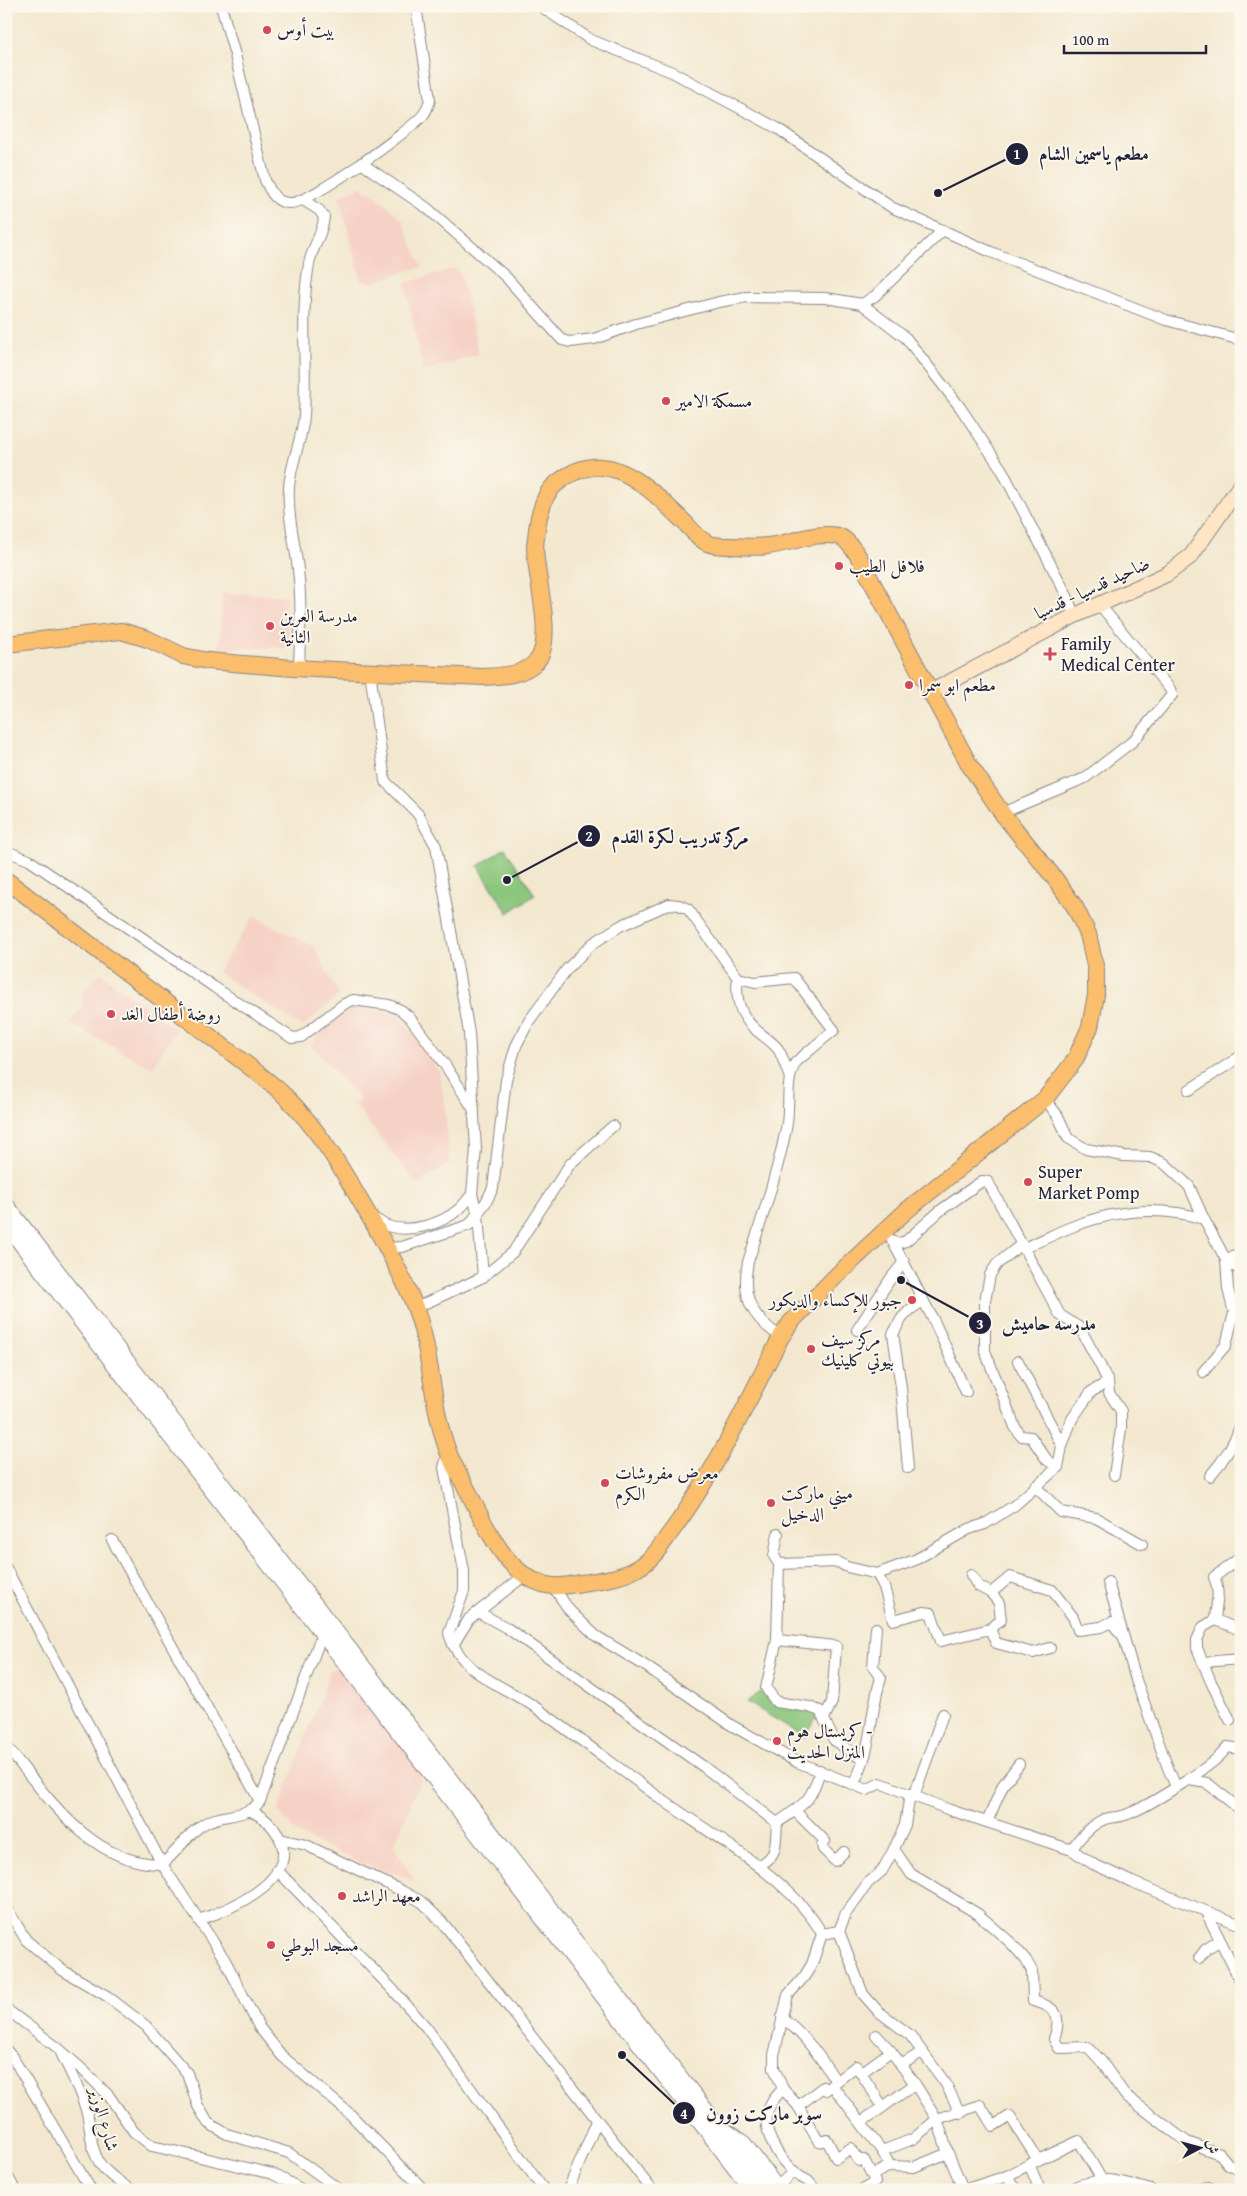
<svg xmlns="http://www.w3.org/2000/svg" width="1247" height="2196" font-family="'Gentium Book Plus',Amiri,serif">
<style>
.built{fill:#f6d1c5}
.green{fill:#8ac67b;stroke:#56745b}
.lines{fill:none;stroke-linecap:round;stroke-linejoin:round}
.minor-casing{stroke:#8a8585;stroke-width:12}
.tertiary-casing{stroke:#8a8585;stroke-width:16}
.secondary-casing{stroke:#8a8585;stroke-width:17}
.primary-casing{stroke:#8a8585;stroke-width:18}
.minor{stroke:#fff;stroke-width:10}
.tertiary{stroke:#fff;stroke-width:14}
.secondary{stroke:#fde5c5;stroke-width:15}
.primary{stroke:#fabe6d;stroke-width:16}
.poi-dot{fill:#d1495b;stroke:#fbf7ec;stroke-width:2}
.labels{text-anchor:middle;stroke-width:4;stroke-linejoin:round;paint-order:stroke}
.poi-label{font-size:18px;fill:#22223b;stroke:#fbf7ec;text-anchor:start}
.street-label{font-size:18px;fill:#22223b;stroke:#fbf7ec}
.leader{fill:none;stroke:#22223b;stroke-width:2}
.callout-dot{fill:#22223b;stroke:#fbf7ec;stroke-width:2}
.mark-label{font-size:15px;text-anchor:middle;font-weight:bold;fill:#fff}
.callout-label{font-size:19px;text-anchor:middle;font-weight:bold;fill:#22223b;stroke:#fbf7ec;stroke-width:4;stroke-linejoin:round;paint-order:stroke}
</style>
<rect width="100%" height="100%" fill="#fbf7ec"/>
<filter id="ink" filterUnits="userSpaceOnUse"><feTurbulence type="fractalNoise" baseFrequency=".02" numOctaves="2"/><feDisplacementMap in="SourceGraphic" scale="10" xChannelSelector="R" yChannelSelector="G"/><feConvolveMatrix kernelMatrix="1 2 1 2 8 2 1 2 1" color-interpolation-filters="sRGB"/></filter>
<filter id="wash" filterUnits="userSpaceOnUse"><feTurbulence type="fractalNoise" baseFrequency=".0096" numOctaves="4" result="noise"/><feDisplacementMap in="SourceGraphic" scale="20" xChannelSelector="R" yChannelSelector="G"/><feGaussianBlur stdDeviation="1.12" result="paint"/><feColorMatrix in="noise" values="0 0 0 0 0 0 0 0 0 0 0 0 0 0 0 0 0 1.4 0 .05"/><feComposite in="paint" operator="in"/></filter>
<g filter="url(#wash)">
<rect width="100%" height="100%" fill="#f3e8cf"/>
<g class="built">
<polygon points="361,186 366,192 371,191 402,219 422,267 369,283 361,281 339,196"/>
<polygon points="455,268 461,275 479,354 423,372 405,283"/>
<polygon points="222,593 287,596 286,617 292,648 219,648"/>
<polygon points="254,916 314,947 339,995 302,1027 217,972"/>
<polygon points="100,973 176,1030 152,1068 69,1023 82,1008 83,992"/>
<polygon points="351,1006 394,1013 402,1018 439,1072 445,1104 449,1164 417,1184 354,1104 360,1099 312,1046 317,1033"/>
<polygon points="339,1667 424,1770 394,1846 415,1881 358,1862 298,1834 278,1811 331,1669"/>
</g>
<g class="green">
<polygon points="505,848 535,895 508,913 478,866"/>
<polygon points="766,1688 772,1697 820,1711 805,1737 747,1702"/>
</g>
</g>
<g filter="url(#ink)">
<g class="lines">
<g class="minor-casing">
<g id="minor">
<path d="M221 6 235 55 265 180C270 191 276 204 291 203 310 203 410 131 424 114 427 110 428 105 430 100L416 6"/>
<polyline points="540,6 591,40 672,72 777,128 891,207 991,252 1166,320 1241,340"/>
<polyline points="361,163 427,208 506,277 562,340 570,342 594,339 636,324 719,302 746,297 826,298 862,304 906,338 960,407 1002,470 1068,598 1074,616"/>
<polyline points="862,304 875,296 943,230"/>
<path d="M299 668C300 635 302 602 298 570 295 542 287 515 289 487 291 462 302 440 304 416 307 366 300 313 309 264 312 247 323 234 324 217L319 210 303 200"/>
<polyline points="370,671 385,781 418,814 436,846 469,1033 476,1149 472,1194 478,1215 483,1277"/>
<polyline points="1002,813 1085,778 1133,741 1172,695 1170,689 1099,604"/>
<polyline points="6,851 29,860 214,987 292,1038 301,1037 344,1004 353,1000 389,1005 401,1010 410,1018 445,1065 474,1110"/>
<path d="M738 978C735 997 740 1015 754 1028 762 1036 771 1040 778 1049 782 1055 787 1070 790 1078"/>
<polyline points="1189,1090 1241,1056"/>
<polyline points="1045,1099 1058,1116 1068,1138 1086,1149 1124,1156 1150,1157 1164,1163 1189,1186 1204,1219"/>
<path d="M372 1217C376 1219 381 1223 385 1225 407 1234 441 1225 459 1209 464 1205 468 1199 472 1194"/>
<polyline points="892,1240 935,1323 966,1392"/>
<polyline points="896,1244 906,1241 941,1210 982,1181 988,1182 1060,1315 1080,1328 1101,1367 1108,1382 1109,1393 1121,1411 1121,1429 1114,1475"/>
<polyline points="1022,1244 997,1264 990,1275 985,1301 985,1351 1015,1427 1021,1436 1031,1437 1047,1460 1058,1467"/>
<path d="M387 1248 402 1247 469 1225 486 1202 493 1188 506 1080 516 1046 529 1021 567 969 592 944 620 926 669 904 679 905 688 909 738 978 755 982 794 978 834 1030 796 1062C784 1082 791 1107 786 1129 777 1174 762 1218 748 1262 741 1297 751 1317 781 1337"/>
<path d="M1023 1248C1039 1242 1054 1234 1069 1228 1114 1210 1158 1205 1204 1219L1226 1260 1241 1252"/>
<polyline points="1226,1260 1241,1271"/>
<polyline points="415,1308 483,1277 513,1252 570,1164 613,1126"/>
<polyline points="857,1330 891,1278 904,1262"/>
<polyline points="1018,1361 1062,1446"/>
<polyline points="1203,1372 1226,1345 1234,1313 1228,1289 1226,1260"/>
<path d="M450 1457 446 1460 444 1468 464 1571V1591L449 1633C460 1674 503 1685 535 1707 579 1738 621 1770 664 1801 714 1836 794 1881 822 1934L812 1964 804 1977 788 1995 774 2055V2068L783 2089 798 2106 819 2142 827 2140 836 2158 851 2148 859 2161 864 2160 872 2175 890 2166 882 2151 832 2085 826 2090 823 2087 798 2106"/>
<polyline points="908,1468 901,1387 893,1334 902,1318 911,1309 923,1301"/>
<path d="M1210 1476C1223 1461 1235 1443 1241 1424"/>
<polyline points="1035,1486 1061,1512 1096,1518 1142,1544"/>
<polyline points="778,1534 774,1556 779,1564 777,1640 766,1688 776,1702 809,1707 820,1711 834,1740 863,1760"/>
<polyline points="112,1540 260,1801"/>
<polyline points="779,1564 838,1562 847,1567 877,1574 915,1560 969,1529 985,1524 1015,1505 1058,1467 1062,1446 1072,1419 1091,1392 1108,1382"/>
<polyline points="6,1568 162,1864 225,1960 259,2027 282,2056 350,2114 424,2190"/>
<polyline points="877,1574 884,1587 893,1620 924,1612 931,1613 941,1641 990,1629 996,1643 1033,1653 1050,1648"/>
<polyline points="971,1575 978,1586 991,1593 999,1603 1001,1620 990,1629"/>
<polyline points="1108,1582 1136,1680 1168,1768 1176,1787"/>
<polyline points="553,1586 569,1610 596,1636 644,1665 731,1725 797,1762 867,1790 880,1783 950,1810 1072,1850 1093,1864 1132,1882 1241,1925"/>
<polyline points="991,1593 1010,1577 1052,1590 1073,1617 1078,1630 1101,1627 1111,1622 1122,1635"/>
<polyline points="478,1612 507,1628 704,1767 777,1823"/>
<path d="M1215 1620C1216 1602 1221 1594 1214 1577L1241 1557"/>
<polyline points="777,1640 836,1646 832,1702 824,1718"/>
<polyline points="453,1645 469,1619 525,1575"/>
<polyline points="1203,1662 1241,1659"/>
<polyline points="1230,1720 1211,1682 1197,1648 1197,1640 1203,1627 1215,1620 1241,1630"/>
<path d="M6 1746C47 1796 91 1865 162 1864 179 1851 188 1832 207 1822 225 1813 248 1818 260 1801L322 1634 326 1630"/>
<polyline points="1189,1780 1207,1783 1241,1810"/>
<path d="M853 1784C873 1751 869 1714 881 1678L873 1667 876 1628"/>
<polyline points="914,1796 943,1714"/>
<polyline points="795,1811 825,1841 822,1845 823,1849 835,1861 844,1852"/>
<polyline points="987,1822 1003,1785 1019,1764"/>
<polyline points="280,1839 306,1845 398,1889 422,1902 443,1923 652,2190"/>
<path d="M894 1849 911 1874 978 1914 1011 1943 1026 1960 1032 1971 1033 2001C1057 2007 1062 2016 1054 2039L1059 2048 1088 2047 1101 2061 1125 2095 1187 2142 1220 2154 1228 2164 1236 2168H1241"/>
<path d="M1072 1850C1077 1839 1093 1823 1105 1819 1113 1817 1121 1817 1128 1814 1148 1806 1218 1764 1227 1747L1241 1749"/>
<path d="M758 1866C779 1856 775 1844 777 1823 804 1804 811 1803 820 1770"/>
<polyline points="277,1870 395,1992 426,2027 544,2190"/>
<polyline points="6,1907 26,1940 62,1970 107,1996 146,2026 187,2073 198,2106 208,2123 227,2134 289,2153 340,2190"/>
<polyline points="1206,1912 1241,1982"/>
<path d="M199 1920C228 1910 296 1882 281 1841 275 1827 264 1817 251 1811"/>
<polyline points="839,1931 863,1994 878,2011 910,2035 946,2084 960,2113"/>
<polyline points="822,1934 839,1931 846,1913 868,1883 882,1871 894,1849 905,1825 910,1794"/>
<polyline points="1199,1958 1206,1949 1219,1941"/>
<polyline points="6,2009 58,2048 85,2072 109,2096 134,2132 152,2146 273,2174 303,2190"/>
<path d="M782 2017C804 2034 821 2058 836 2081"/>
<polyline points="876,2035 891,2051 915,2084 883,2107"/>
<polyline points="6,2050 13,2058 91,2190"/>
<path d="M61 2053C71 2073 81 2092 87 2113 91 2130 90 2147 99 2162 106 2174 120 2182 131 2190"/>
<polyline points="901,2065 922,2052"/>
<polyline points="832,2085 856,2066 861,2073 891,2051"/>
<path d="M783 2089C779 2093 774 2098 771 2104 757 2127 779 2161 798 2175 801 2178 805 2179 808 2181 811 2184 813 2187 816 2190"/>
<polyline points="861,2122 883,2107 861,2073"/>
<polyline points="882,2151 913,2139 937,2119 915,2084"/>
<polyline points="948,2153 963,2189 960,2190"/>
<polyline points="1038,2160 1079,2141 1102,2180 1079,2185 1070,2190"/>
<polyline points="1029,2164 1040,2190"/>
<polyline points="890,2166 914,2167 948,2153 937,2119 980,2105 993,2126 1010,2116 1038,2160 1007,2176 1016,2190"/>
<polyline points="6,2173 15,2190"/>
<path d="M1102 2180C1112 2178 1139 2187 1151 2190"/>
<polyline points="777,2187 794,2171"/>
<polyline points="963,2189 976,2186 1007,2176"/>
<polyline points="568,2190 597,2121"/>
<polyline points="863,2190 875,2182 872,2175"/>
<polyline points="1186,2190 1208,2187 1213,2190"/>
</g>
</g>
<g class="tertiary-casing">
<g id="tertiary">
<polyline points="6,1204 768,2190"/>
<polyline points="6,1225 752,2190"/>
<polyline points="728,2132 744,2143 779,2190"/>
</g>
</g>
<g class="secondary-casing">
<polyline id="secondary" points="929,693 1074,616 1167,574 1191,556 1241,484"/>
</g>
<g class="primary-casing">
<path id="primary" d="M6 644 121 631 148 639 183 656 208 661 293 668 482 677C500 676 522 676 536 662 556 641 535 576 535 547 536 537 537 527 539 517 543 504 545 493 556 484 607 441 649 488 685 523 691 529 699 539 707 543 714 546 722 546 729 546 742 546 755 548 767 546 790 544 815 531 838 536 846 538 852 548 857 554L970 766 1002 813 1056 880 1075 907 1088 934 1096 970V995L1090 1027 1075 1060 1045 1099 906 1211 835 1277 791 1322 781 1337C747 1402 717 1469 674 1528 663 1542 654 1559 638 1568 621 1578 602 1580 582 1583 573 1584 563 1587 553 1586 508 1581 486 1527 469 1493 462 1480 454 1467 449 1454 430 1406 433 1354 415 1307 405 1280 390 1254 376 1228 350 1183 323 1133 285 1096 277 1088 268 1081 259 1074L6 880"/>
</g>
<use href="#minor" class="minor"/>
<use href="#tertiary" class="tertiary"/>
<use href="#secondary" class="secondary"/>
<use href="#primary" class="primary"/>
</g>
</g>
<g class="poi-dot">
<circle cx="267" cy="30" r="5"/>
<circle cx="666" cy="401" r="5"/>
<circle cx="839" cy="566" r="5"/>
<circle cx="270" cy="626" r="5"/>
<path d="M1047.5 646.5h5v5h5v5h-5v5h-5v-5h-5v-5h5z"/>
<circle cx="909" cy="685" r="5"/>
<circle cx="111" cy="1014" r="5"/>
<circle cx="1028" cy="1182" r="5"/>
<circle cx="912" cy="1300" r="5"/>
<circle cx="811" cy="1349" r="5"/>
<circle cx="605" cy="1483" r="5"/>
<circle cx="771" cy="1503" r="5"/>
<circle cx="777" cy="1741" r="5"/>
<circle cx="342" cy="1896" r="5"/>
<circle cx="271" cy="1945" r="5"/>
</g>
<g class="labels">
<g class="poi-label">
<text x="277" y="36">بيت أوس</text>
<text x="676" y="407">مسمكة الامير</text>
<text x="849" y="572">فلافل الطيب</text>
<text x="280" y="622">مدرسة العرين<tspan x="280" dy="21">الثانية</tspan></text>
<text x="1061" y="650">Family<tspan x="1061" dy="21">Medical Center</tspan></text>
<text x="919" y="691">مطعم ابو سمرا</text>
<text x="121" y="1020">روضة أطفال الغد</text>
<text x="1038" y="1178">Super<tspan x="1038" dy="21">Market Pomp</tspan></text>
<text x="902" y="1306" text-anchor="end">جبور للإكساء والديكور</text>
<text x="821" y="1345">مركز سيف<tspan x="821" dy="21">بيوتي كلينيك</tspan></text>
<text x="615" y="1479">معرض مفروشات<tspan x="615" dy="21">الكرم</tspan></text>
<text x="781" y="1499">ميني ماركت<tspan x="781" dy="21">الدخيل</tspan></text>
<text x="787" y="1737">كريستال هوم -<tspan x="787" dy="21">المنزل الحديث</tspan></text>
<text x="352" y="1902">معهد الراشد</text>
<text x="281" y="1951">مسجد البوطي</text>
</g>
<g class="street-label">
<text transform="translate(1092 588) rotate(-25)" y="6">ضاحيد قدسيا - قدسيا</text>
<text transform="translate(104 2119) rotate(74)" y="6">شارع الوزير</text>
</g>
</g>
<path class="leader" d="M938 193L1017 154M507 880L589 836M901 1280L980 1323M622 2055L684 2113"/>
<g class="callout-dot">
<circle cx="938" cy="193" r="5"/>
<circle cx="507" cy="880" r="5"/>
<circle cx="901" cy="1280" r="5"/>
<circle cx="622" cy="2055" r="5"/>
<circle cx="1017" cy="154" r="12"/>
<circle cx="589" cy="836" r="12"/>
<circle cx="980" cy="1323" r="12"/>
<circle cx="684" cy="2113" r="12"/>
</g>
<g class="mark-label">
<text x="1017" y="159">1</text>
<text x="589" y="841">2</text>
<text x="980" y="1329">3</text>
<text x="684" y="2119">4</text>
</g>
<g class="callout-label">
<text x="1094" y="160">مطعم ياسمين الشام</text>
<text x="680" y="843">مركز تدريب لكرة القدم</text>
<text x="1049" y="1330">مدرسه حاميش</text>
<text x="764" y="2120">سوبر ماركت زوون</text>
</g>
<rect width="1247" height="2196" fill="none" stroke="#fbf7ec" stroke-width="25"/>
<g transform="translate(1200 2148) rotate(84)" stroke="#fbf7ec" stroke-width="4" paint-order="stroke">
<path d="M0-4L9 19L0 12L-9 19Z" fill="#22223b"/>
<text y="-8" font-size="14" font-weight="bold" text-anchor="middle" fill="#22223b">ش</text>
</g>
<path d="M1064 45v8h142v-8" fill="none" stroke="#22223b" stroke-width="2.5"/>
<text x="1072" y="45" font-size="15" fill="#22223b" stroke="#fbf7ec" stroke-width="4" paint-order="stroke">100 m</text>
</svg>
